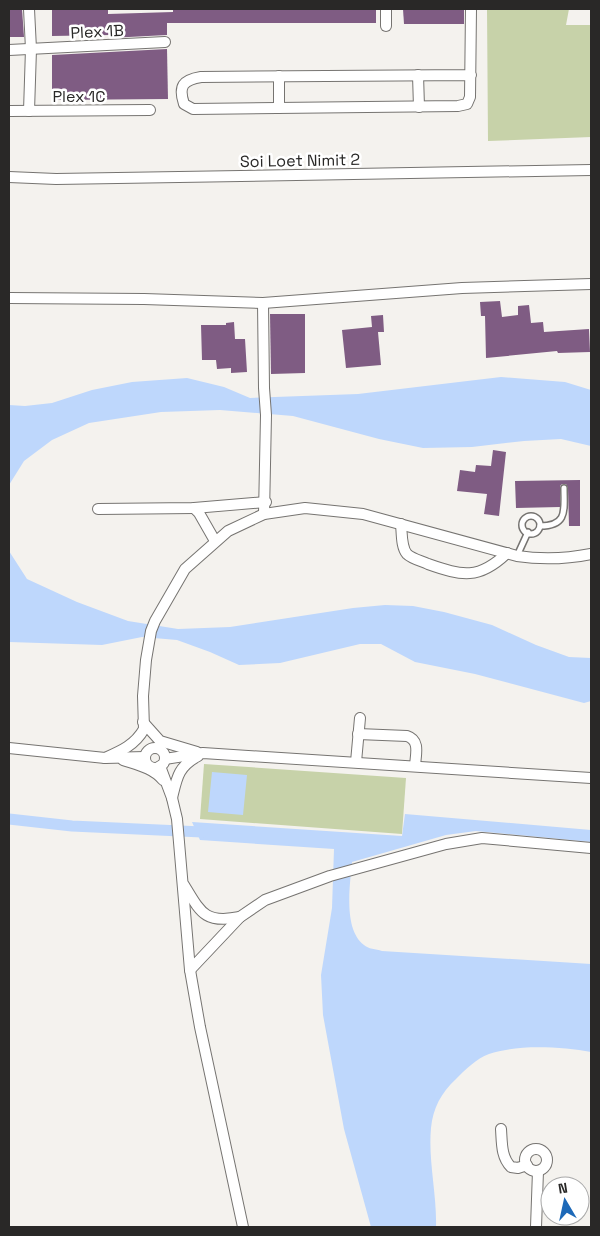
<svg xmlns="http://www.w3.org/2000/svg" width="600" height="1236" font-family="'Space Grotesk',sans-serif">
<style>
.green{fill:#c7d2a9}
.water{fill:#bed7fc}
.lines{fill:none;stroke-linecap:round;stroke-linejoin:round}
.canal{stroke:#bed7fc;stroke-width:11}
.building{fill:#7f5c83}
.lane-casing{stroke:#767471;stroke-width:8}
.street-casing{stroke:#767471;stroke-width:12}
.lane{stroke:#fff;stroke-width:5}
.street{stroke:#fff;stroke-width:10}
.labels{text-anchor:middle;stroke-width:5;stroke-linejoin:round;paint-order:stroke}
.street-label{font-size:16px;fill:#292827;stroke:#fff}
</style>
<rect width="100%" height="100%" fill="#f4f2ee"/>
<g class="green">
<polygon points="487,9 569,9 566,25 591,25 591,137 488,141"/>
<polygon points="204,764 406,778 402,834 200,819"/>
</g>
<g class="water">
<polygon points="501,377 565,382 591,390 591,446 561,439 524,441 472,447 423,448 379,439 293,416 220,410 161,412 89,423 52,440 24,461 9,485 9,405 25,406 52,403 92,390 132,382 187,378 224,387 250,398 358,394"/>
<polygon points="9,551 27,579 77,602 128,621 178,629 230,627 353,608 385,605 413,606 444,612 492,625 536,645 569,657 591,658 591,701 584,703 475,674 415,662 381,644 360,644 280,663 239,665 210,652 177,640 142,637 102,645 9,642"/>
<polygon points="212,772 247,775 243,815 208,812"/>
<path d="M405 814 591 830V842L476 831 446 835 352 862C350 885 343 929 364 945 368 949 376 949 382 951L591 964V1052C562 1047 518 1044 489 1054 476 1059 466 1069 456 1079 441 1093 433 1108 431 1128 428 1161 437 1194 436 1227H371L344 1129 323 1015 321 975 332 908 334 849 200 840 192 822 402 836Z"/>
</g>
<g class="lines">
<polyline class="canal" points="9,819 72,826 202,832"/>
</g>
<g class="building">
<polygon points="9,9 22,9 24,37 9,37"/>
<polygon points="52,9 108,9 108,14 173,12 173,9 376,9 376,23 167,23 167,35 110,38 110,35 52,36"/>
<polygon points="403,9 464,9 464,24 404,24"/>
<polygon points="167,49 168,99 52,100 52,55"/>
<polygon points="500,301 502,317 518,315 518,306 529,305 531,323 543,322 544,332 589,329 590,352 558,353 557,351 486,358 485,316 481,316 480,302"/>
<polygon points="270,314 305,314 305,373 271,374"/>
<polygon points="383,315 384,332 378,332 381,365 346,368 342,330 372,327 371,316"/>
<polygon points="234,322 235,339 245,339 247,372 231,373 231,368 217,369 216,360 202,360 201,325 226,325 226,323"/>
<polygon points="493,450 506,452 499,516 484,514 487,494 457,491 460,470 475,472 476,465 491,466"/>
<polygon points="580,480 580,526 569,526 568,488 566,484 562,484 560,486 560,507 516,508 515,481"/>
</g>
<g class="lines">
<g class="lane-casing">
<g id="lane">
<circle cx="531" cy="525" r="9"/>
<path d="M540 526C568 526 564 510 564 488"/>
<polyline points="517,556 528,532"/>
</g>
</g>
<g class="street-casing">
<g id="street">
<polyline points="386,9 386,26"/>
<polyline points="9,50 165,42"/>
<polyline points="418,75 419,107"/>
<path d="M471 75 201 77C183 80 178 86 184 104L193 109 458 106 467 104 470 97 471 9"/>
<polyline points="279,76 279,108"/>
<polyline points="9,111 150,110"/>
<polyline points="29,111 31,49 29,9"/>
<polyline points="9,177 56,179 591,170"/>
<polyline points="9,298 144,299 263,303 462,288 591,284"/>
<polyline points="263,303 264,388 266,415 264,514"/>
<polyline points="194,508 199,513 215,541"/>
<polyline points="98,509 194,508 266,502"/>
<path d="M401 524C402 533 401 547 407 554 412 559 422 561 428 564 462 576 479 580 507 553"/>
<polyline points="143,722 160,741 197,752"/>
<path d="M358 734 407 736C420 740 416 754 415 765"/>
<polyline points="9,748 105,758 145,757"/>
<circle cx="155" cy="758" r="10"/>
<path d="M105 758C121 751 135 745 144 729L143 696 146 660 151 631 155 621 185 569 228 531 264 514 305 508 363 514 517 556C543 560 566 559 591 554"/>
<polyline points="165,759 203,753 591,778"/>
<path d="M123 760C138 765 153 768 163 780"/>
<polyline points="356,762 360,718"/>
<polyline points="160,766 172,798 177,819 190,970 200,1027 243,1227"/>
<path d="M172 798C177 777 178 767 198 756"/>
<path d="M184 885C201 913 205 924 240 917"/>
<polyline points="190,970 240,917 265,900 330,876 446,844 482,838 591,848"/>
<path d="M501 1129C502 1143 501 1157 511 1167L518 1168 527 1165"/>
<circle cx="536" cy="1160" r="11"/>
<polyline points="536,1227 538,1171"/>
</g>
</g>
<use href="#lane" class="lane"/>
<use href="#street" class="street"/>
</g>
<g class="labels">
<g class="street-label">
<text transform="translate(97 31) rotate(-3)" y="6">Plex 1B</text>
<text x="79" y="102">Plex 1C</text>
<text transform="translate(300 160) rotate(-1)" y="6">Soi Loet Nimit 2</text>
</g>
</g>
<rect width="600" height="1236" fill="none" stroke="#292827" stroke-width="20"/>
<g transform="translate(565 1201) rotate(351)"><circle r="24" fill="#ffffff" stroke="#a9a9a9"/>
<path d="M0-4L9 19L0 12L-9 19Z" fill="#1d69b8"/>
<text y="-8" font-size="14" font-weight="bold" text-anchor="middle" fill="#292827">N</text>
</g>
</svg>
